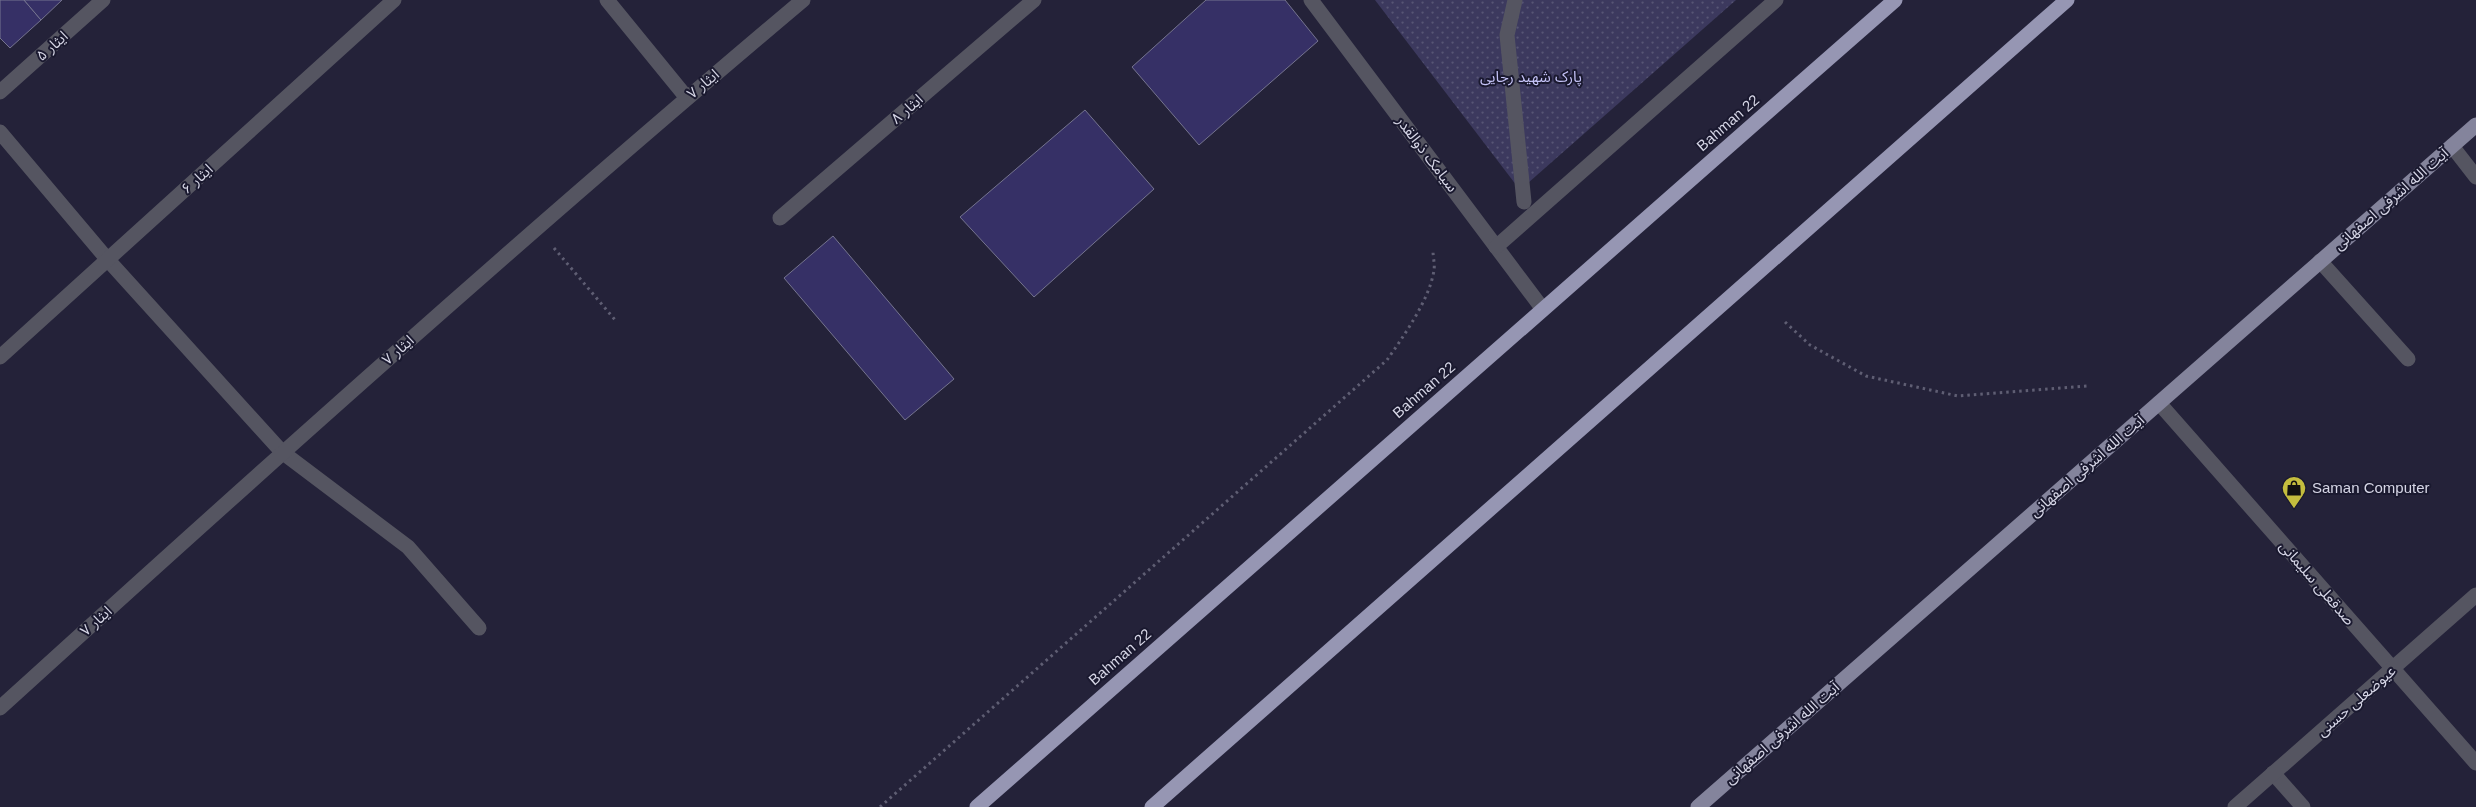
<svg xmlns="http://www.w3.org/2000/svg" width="2476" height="807" font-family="Arial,'Noto Sans Arabic',sans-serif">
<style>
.grass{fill:url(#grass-dots)}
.building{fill:#363066;stroke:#75748f}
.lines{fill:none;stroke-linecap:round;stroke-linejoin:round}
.path{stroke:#5f5e73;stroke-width:3;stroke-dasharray:2.5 4;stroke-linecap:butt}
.minor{stroke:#555561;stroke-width:15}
.major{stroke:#84849c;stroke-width:15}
.highway{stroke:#9696b3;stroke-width:15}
.labels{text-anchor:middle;stroke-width:4;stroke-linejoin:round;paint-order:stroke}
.street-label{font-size:15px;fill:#d6d6e6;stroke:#1a192f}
.park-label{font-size:15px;fill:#c5c3f7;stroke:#1a192f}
.poi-label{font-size:15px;fill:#d6d6e6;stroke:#1a192f;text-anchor:start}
</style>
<defs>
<pattern id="grass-dots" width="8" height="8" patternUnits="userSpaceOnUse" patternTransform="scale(1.25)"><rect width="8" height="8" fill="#3c395e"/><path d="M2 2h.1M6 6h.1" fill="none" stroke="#575575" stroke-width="1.8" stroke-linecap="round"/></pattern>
</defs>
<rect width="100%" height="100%" fill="#242239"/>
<polygon class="grass" points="1375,0 1736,0 1520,190"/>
<g class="building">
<polygon points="0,0 24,0 41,20 10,48 0,38"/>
<polygon points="24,0 62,0 41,20"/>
<polygon points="1206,0 1285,0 1318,41 1199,145 1132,67"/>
<polygon points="1085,110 1154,189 1034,297 960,217"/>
<polygon points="833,236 954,379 905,420 784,278"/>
</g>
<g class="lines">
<g class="path">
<polyline points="554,248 616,321"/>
<polyline points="1785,322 1810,345 1866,376 1958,396 2088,386"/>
<path d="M880 807 1387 360C1403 337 1430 299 1434 270 1435 264 1433 257 1433 251"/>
</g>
<g class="minor">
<polyline points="607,0 687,98"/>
<polyline points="1311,0 1542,308"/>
<polyline points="1515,0 1507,35 1524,202"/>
<polyline points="0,92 103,0"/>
<polyline points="0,132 108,260 282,452 408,547 479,628"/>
<polyline points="2452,146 2476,177"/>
<polyline points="780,218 1034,0"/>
<polyline points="1496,247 1776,0"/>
<polyline points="2320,261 2408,359"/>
<polyline points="0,357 394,0"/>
<polyline points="2159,403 2476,763"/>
<path d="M0 708C264 468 530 230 803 0"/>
<polyline points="2273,773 2303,807"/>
<polyline points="2235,807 2476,595"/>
</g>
<polyline class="major" points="1698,807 2476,125"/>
<g class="highway">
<polyline points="977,807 1895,0"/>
<polyline points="1152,807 2067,0"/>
</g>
</g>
<defs>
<g id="shop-pin" transform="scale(1.25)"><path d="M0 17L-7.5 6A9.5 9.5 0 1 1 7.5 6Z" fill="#c4bd3e" stroke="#1a192f"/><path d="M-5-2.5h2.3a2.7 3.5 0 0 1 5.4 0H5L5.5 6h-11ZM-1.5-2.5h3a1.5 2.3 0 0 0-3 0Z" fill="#111"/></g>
</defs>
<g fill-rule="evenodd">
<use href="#shop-pin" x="2294" y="488"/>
</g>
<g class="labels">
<g class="street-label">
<text transform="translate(52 46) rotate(-42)" y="5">ایثار ۵</text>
<text transform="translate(703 84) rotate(-40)" y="5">ایثار ۷</text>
<text transform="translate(907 109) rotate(-41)" y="5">ایثار ۸</text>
<text transform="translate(1728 123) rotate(-41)" y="5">Bahman 22</text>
<text transform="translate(1427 154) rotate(53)" y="5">سیامک ذوالقدر</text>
<text transform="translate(197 179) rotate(-42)" y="5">ایثار ۶</text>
<text transform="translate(2391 199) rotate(-41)" y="5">آیت الله اشرفی اصفهانی</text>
<text transform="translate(398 350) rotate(-41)" y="5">ایثار ۷</text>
<text transform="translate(1424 390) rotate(-41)" y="5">Bahman 22</text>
<text transform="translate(2087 466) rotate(-41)" y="5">آیت الله اشرفی اصفهانی</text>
<text transform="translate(2317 583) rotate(49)" y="5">صدقعلی سلیمانی</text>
<text transform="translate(96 621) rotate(-42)" y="5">ایثار ۷</text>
<text transform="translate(1120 657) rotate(-41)" y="5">Bahman 22</text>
<text transform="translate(2356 701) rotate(-41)" y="5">عیوضعلی حسنی</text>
<text transform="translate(1782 733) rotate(-41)" y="5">آیت الله اشرفی اصفهانی</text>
</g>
<g class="park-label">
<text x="1531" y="82">پارک شهید رجایی</text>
</g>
<g class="poi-label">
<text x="2312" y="493">Saman Computer</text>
</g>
</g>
</svg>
